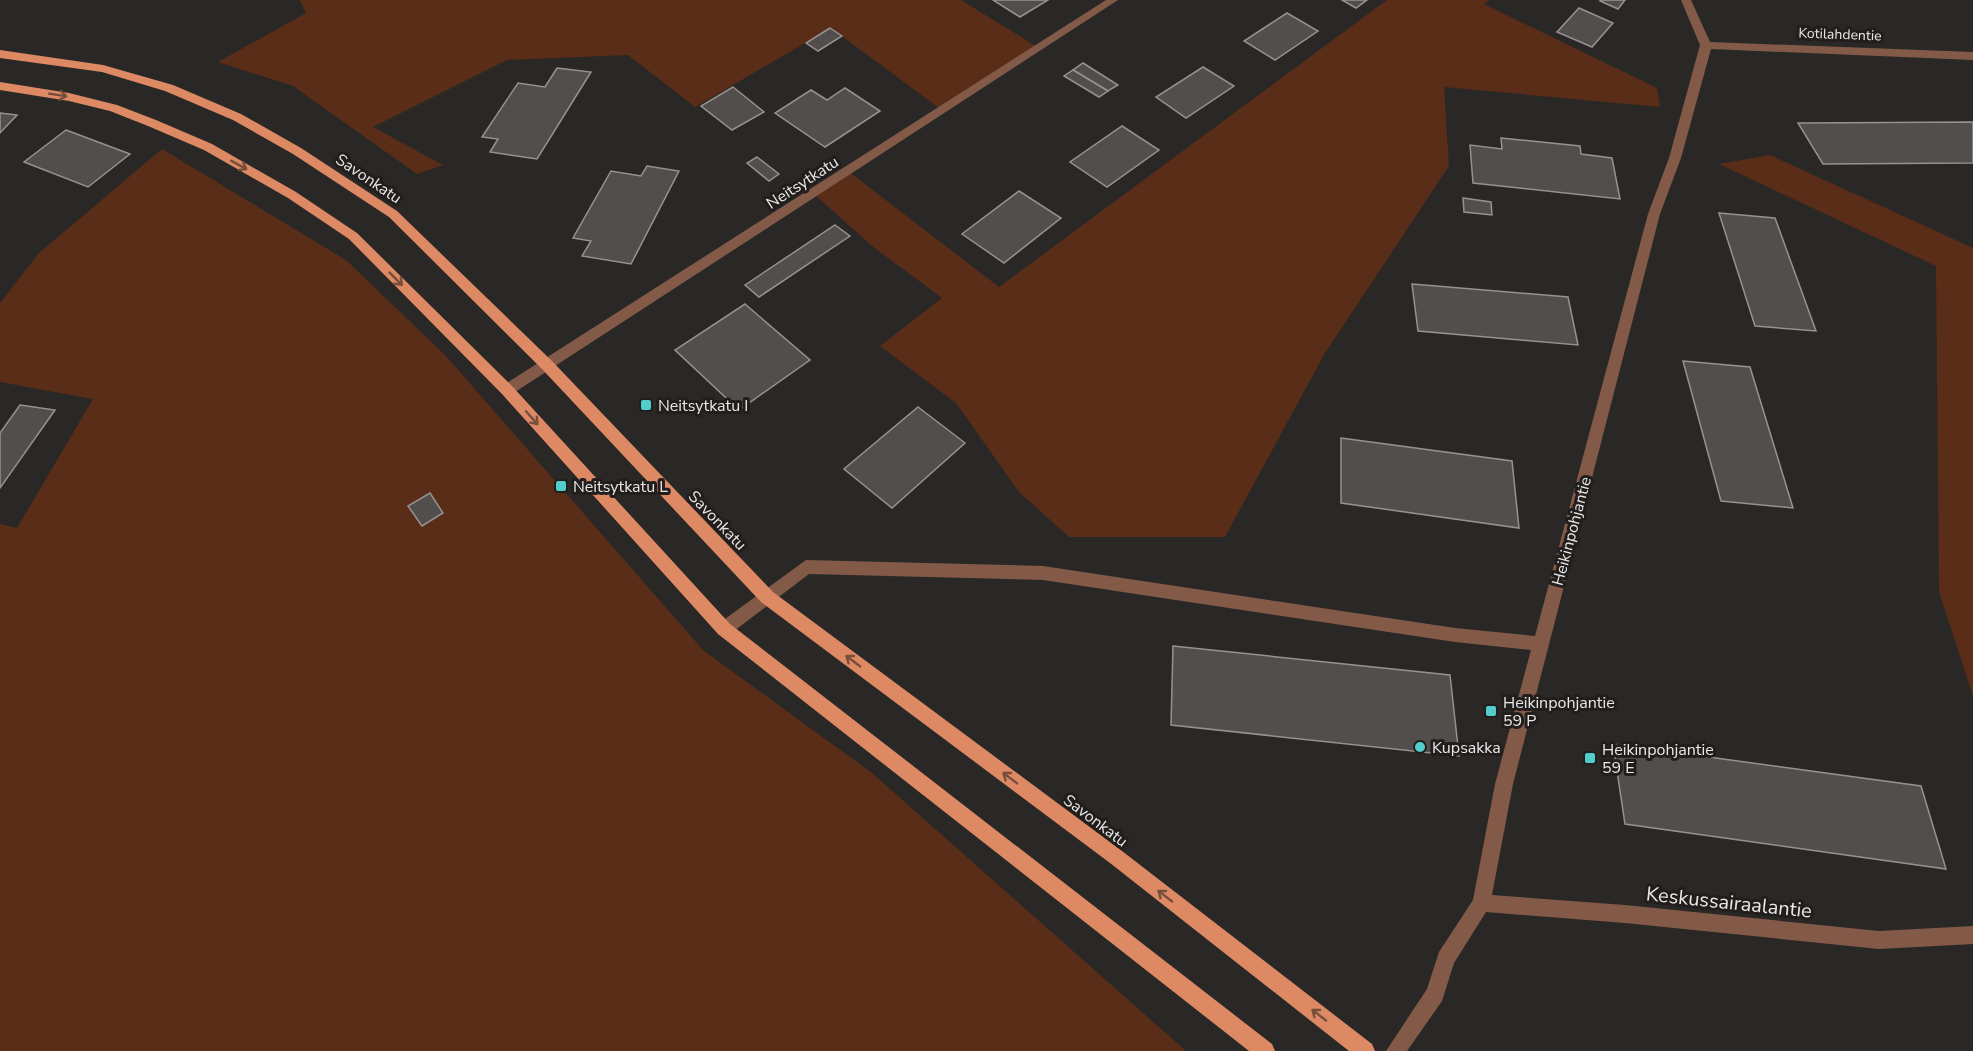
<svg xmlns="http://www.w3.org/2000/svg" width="1973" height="1051" font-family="'Nunito Sans',sans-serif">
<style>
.green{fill:#592d18}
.building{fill:#514e4d;stroke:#969291;stroke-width:1.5}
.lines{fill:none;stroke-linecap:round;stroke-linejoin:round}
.minor{fill:#835a48;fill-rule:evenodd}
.major{fill:#dd8963;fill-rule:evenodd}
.oneway{stroke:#764e3c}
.poi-dot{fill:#52cdcc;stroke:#211e1d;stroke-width:2}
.labels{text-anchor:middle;stroke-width:6;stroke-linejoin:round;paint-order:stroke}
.far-street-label{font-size:14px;fill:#eae8e7;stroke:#211e1d}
.street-label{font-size:16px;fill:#eae8e7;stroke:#211e1d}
.poi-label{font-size:16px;fill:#eae8e7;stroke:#211e1d;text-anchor:start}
.near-street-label{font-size:20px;fill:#eae8e7;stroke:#211e1d}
</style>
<rect width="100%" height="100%" fill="#2a2826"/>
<g class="green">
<polygon points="300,0 961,0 1039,48 943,111 831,28 695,107 628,55 507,60 373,127 443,165 417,174 293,86 218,62 306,13"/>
<polygon points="1387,0 1489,0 1484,4 1657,88 1660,107 1444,87 1449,166 1325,353 1225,537 1069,537 1019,492 956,403 880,346 942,298 872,246 814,194 848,171 999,287"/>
<polygon points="162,149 346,260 446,356 703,650 872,773 1186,1051 0,1051 0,524 17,528 93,399 0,382 0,303 39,253"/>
<polygon points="1770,155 1973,248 1973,696 1939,592 1936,266 1719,164"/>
</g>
<g class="building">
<polygon points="993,0 1048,0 1020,17"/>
<polygon points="1342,0 1367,0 1356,8"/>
<polygon points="1602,0 1625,0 1618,9 1600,1"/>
<polygon points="1579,8 1613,23 1592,47 1557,32"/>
<polygon points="1287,13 1318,31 1275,60 1244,41"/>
<polygon points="830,28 842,36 818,51 806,43"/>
<polygon points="1083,63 1118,85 1108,91 1073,70"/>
<polygon points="1203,67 1234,86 1186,118 1156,97"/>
<polygon points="557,68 591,72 537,159 490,152 498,139 482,137 518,83 545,87"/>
<polygon points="1073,70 1108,91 1099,97 1064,76"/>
<polygon points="733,87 764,112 732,130 701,106"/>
<polygon points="845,88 880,111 825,147 775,113 811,90 827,100"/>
<polygon points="0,113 17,115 0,133"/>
<polygon points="1973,122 1973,163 1823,164 1798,123"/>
<polygon points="1122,126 1159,150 1107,187 1070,162"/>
<polygon points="66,130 130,154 88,187 24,162"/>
<polygon points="1501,138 1580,146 1581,154 1612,158 1620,199 1473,183 1470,145 1502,149"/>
<polygon points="757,157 779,174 769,181 747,163"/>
<polygon points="647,166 679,171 631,264 582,256 591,241 573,238 611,171 641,176"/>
<polygon points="1019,191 1061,218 1004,263 962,234"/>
<polygon points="1463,198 1491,202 1492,215 1464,212"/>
<polygon points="1719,213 1775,218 1816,331 1755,326"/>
<polygon points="835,225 850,236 759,297 745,285"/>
<polygon points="1412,284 1568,297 1578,345 1418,331"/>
<polygon points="745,304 810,360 739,410 675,350"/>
<polygon points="1683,361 1750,367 1793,508 1721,501"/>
<polygon points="20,405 55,410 0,488 0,433"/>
<polygon points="918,407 965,443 892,508 844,469"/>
<polygon points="1341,438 1512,461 1519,528 1341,503"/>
<polygon points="430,493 443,513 422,526 408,506"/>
<polygon points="1173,646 1450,675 1459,756 1171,725"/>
<polygon points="1613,744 1921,786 1946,869 1625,824"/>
</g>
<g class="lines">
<g class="minor">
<polygon points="1106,0 1118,0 512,394 502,394 500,390 502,386"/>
<polygon points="1681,0 1691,0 1710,42 1973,52 1973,60 1711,49 1681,158 1660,214 1513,784 1492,895 1625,905 1879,931 1973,926 1973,944 1879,949 1625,923 1486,912 1454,963 1442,1001 1407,1051 1386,1051 1427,989 1439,952 1473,900 1495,784 1531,650 1455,642 1043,580 809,574 730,634 724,636 718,634 716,629 718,624 806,560 1043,566 1455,628 1535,636 1648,214 1669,158 1700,45"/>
</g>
<g class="major">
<polygon points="0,50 103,65 173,85 241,114 301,148 397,211 552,361 773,592 1122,851 1372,1044 1375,1051 1349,1051 1110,863 761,602 542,369 389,217 293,154 233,120 165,91 102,72 0,58"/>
<polygon points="0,82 69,93 117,105 156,120 212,144 296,192 357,233 512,386 730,624 1272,1044 1275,1051 1249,1051 718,634 502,394 349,239 288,198 204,150 148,126 110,111 69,101 0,90"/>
</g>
</g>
<defs><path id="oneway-shaft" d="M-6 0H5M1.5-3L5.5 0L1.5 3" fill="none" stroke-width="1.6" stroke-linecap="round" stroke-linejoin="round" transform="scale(1.5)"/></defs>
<g class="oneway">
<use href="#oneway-shaft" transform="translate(58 95) rotate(9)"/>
<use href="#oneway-shaft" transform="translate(239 165) rotate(29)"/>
<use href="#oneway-shaft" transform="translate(396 279) rotate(45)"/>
<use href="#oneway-shaft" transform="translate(532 418) rotate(48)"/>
<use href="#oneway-shaft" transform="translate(853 661) rotate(-143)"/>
<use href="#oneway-shaft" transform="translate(1010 778) rotate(-143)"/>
<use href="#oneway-shaft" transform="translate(1165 896) rotate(-142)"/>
<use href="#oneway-shaft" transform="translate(1319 1015) rotate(-142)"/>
</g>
<g class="poi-dot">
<rect x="640" y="399" width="12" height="12" rx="3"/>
<rect x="555" y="480" width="12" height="12" rx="3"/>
<rect x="1485" y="705" width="12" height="12" rx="3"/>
<circle cx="1420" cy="747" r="6"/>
<rect x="1584" y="752" width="12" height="12" rx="3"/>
</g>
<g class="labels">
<g class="far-street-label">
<text transform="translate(1840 34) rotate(2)" y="5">Kotilahdentie</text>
</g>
<g class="street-label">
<text transform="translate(369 178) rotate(34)" y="6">Savonkatu</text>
<text transform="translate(802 182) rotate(-33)" y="6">Neitsytkatu</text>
<text transform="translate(718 520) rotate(46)" y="6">Savonkatu</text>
<text transform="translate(1571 531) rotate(-75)" y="6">Heikinpohjantie</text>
<text transform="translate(1096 820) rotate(37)" y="6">Savonkatu</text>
</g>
<g class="poi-label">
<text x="658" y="411">Neitsytkatu I</text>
<text x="573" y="492">Neitsytkatu L</text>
<text x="1503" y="708">Heikinpohjantie<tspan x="1503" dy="18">59 P</tspan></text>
<text x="1432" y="753">Kupsakka</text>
<text x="1602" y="755">Heikinpohjantie<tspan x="1602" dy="18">59 E</tspan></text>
</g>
<g class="near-street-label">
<text transform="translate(1729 902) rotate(6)" y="7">Keskussairaalantie</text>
</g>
</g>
</svg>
